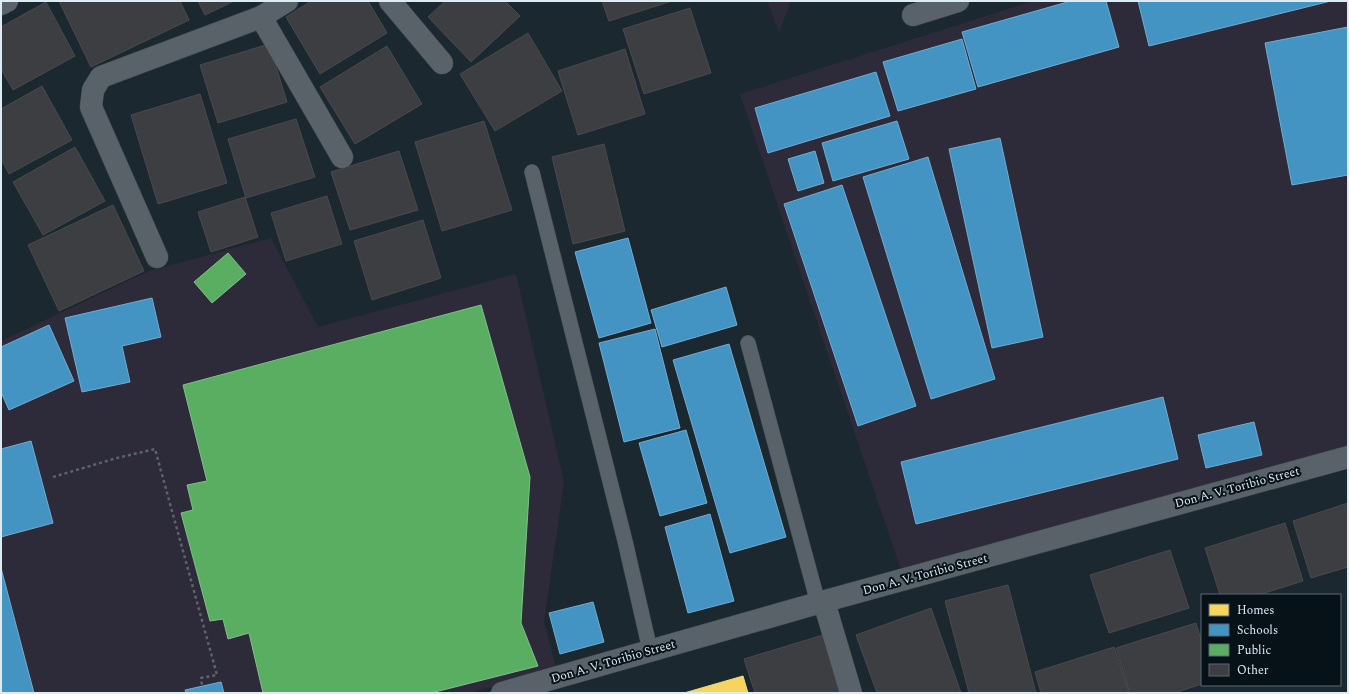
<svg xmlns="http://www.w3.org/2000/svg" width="1349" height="694" font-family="Spectral,serif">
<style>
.education{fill:#2d2b3a}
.homes{fill:#f6d55c;stroke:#eedc8a}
.schools{fill:#4393c3;stroke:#71add2}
.public{fill:#5aae61;stroke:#81c08d}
.building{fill:#3c3e41;stroke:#494a4d}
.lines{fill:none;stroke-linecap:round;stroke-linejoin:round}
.service-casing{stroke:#3b454c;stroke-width:16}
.minor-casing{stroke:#3b454c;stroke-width:23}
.tertiary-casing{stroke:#3b454c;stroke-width:23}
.path{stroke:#5b6469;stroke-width:2.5;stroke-dasharray:3 3;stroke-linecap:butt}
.service{stroke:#586268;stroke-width:15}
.minor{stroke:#586268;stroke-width:22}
.tertiary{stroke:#586268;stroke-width:22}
.labels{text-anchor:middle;stroke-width:4;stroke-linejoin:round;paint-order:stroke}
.street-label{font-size:12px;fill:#ddebf5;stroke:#071118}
</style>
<rect width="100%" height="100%" fill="#1b2830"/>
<g class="education">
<polygon points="767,1 791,1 779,32"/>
<polygon points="1033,1 1348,1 1348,454 901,570 740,94"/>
<polygon points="271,238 318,327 516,274 564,482 544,622 557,670 469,693 1,693 1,341 149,271"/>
</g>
<polygon class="homes" points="743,676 748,693 684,693"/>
<g class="schools">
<polygon points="1071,1 1106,1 1119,47 978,87 962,32"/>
<polygon points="1138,1 1331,1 1149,46"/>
<polygon points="1348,27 1348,175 1292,185 1265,43"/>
<polygon points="962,39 976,89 898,111 883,62"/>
<polygon points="876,72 890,116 768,153 755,108"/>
<polygon points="897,121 909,159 833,181 822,143"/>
<polygon points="1000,138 1043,337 992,348 949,149"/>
<polygon points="815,151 824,183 798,191 788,159"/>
<polygon points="928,157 995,379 931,399 863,177"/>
<polygon points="842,185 916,406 858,426 784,204"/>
<polygon points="628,238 651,323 599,338 575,252"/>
<polygon points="726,287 737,325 662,347 651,310"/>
<polygon points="152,298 161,337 122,346 130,382 82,392 65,318"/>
<polygon points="49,325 74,381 9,410 1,392 1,347"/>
<polygon points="655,329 680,428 624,442 599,343"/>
<polygon points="729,344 786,537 730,553 673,360"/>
<polygon points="1163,397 1178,459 916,524 901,462"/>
<polygon points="1254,422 1262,455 1206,468 1198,435"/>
<polygon points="686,430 707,503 660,516 639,443"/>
<polygon points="31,441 53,523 1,537 1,449"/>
<polygon points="710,514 734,601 688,613 665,527"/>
<polygon points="1,568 34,693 1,693"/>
<polygon points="593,602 604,642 560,654 549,613"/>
<polygon points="221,682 224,693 186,693 185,690"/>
</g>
<g class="public">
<polygon points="228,253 246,274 212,303 194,282"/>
<polygon points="481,305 530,477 521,623 538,666 431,693 263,693 249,633 228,639 223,619 210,621 181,513 193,510 187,485 207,481 183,385"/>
</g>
<g class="building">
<polygon points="59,1 180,1 189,20 91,67"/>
<polygon points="198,1 234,1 205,15"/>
<polygon points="311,1 368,1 387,33 320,74 286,17"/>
<polygon points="445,1 505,1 520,16 471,62 428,17"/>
<polygon points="602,1 672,1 609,21"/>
<polygon points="46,2 75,56 13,90 1,69 1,27"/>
<polygon points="690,8 711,73 644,94 623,29"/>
<polygon points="528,33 562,91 495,131 460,74"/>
<polygon points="269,44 287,102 218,123 200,65"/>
<polygon points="387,46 422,104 355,144 320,87"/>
<polygon points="625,49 645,114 578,135 558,71"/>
<polygon points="42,86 72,140 9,174 1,159 1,109"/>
<polygon points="200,94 227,183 158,204 131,115"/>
<polygon points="296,119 315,177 246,198 228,139"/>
<polygon points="484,121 512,210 442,231 415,142"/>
<polygon points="604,144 625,231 573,244 552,157"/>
<polygon points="75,147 105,201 43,235 13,182"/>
<polygon points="399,151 418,210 350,230 331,172"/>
<polygon points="327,196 342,244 286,261 271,213"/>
<polygon points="245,197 258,237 211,252 198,212"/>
<polygon points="113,205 144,271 59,311 28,245"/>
<polygon points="423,220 441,278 372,300 354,241"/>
<polygon points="1348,503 1348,567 1311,578 1293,521"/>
<polygon points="1285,523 1303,581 1258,595 1220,595 1205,548"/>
<polygon points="1170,550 1189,608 1109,633 1090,575"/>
<polygon points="1008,585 1036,693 969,693 945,601"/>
<polygon points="931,608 961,693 877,693 856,635"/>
<polygon points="1196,623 1202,643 1202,684 1174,693 1130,693 1116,648"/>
<polygon points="823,635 841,693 755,693 744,659"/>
<polygon points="1114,647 1129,693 1041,693 1035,672"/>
</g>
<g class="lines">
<g class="service-casing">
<g id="service">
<polyline points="532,172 625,541 650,650"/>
<polyline points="748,343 818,603"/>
</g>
</g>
<g class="minor-casing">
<g id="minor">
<polyline points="390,1 442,63"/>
<polyline points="1,4 7,1"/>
<polyline points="913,15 958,1"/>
<polyline points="261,17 342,157"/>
<polyline points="157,257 91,107 93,90 101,77 261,17 287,1"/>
<polyline points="824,602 851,693"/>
</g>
</g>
<g class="tertiary-casing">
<polyline id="tertiary" points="502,693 818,603 1348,457"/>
</g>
<polyline class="path" points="53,477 117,458 155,449 217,675 201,678 202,686"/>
<use href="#service" class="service"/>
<use href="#minor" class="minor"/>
<use href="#tertiary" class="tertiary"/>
</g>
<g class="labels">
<g class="street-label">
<text transform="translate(1237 487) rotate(-15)" y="4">Don A. V. Toribio Street</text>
<text transform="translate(925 574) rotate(-15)" y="4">Don A. V. Toribio Street</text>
<text transform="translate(613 661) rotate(-16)" y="4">Don A. V. Toribio Street</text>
</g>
</g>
<rect width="1349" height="694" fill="none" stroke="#ddebf5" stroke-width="4"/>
<rect x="1201" y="594" width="140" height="92" fill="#071118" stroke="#5d6870"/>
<rect x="1209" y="604" width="20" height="12" fill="#f6d55c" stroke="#5d6870"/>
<text x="1237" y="614" font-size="12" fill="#ddebf5">Homes</text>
<rect x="1209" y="624" width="20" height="12" fill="#4393c3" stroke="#5d6870"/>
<text x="1237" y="634" font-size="12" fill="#ddebf5">Schools</text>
<rect x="1209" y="644" width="20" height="12" fill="#5aae61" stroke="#5d6870"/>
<text x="1237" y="654" font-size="12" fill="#ddebf5">Public</text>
<rect x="1209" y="664" width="20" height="12" fill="#3c3e41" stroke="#5d6870"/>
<text x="1237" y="674" font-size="12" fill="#ddebf5">Other</text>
</svg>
